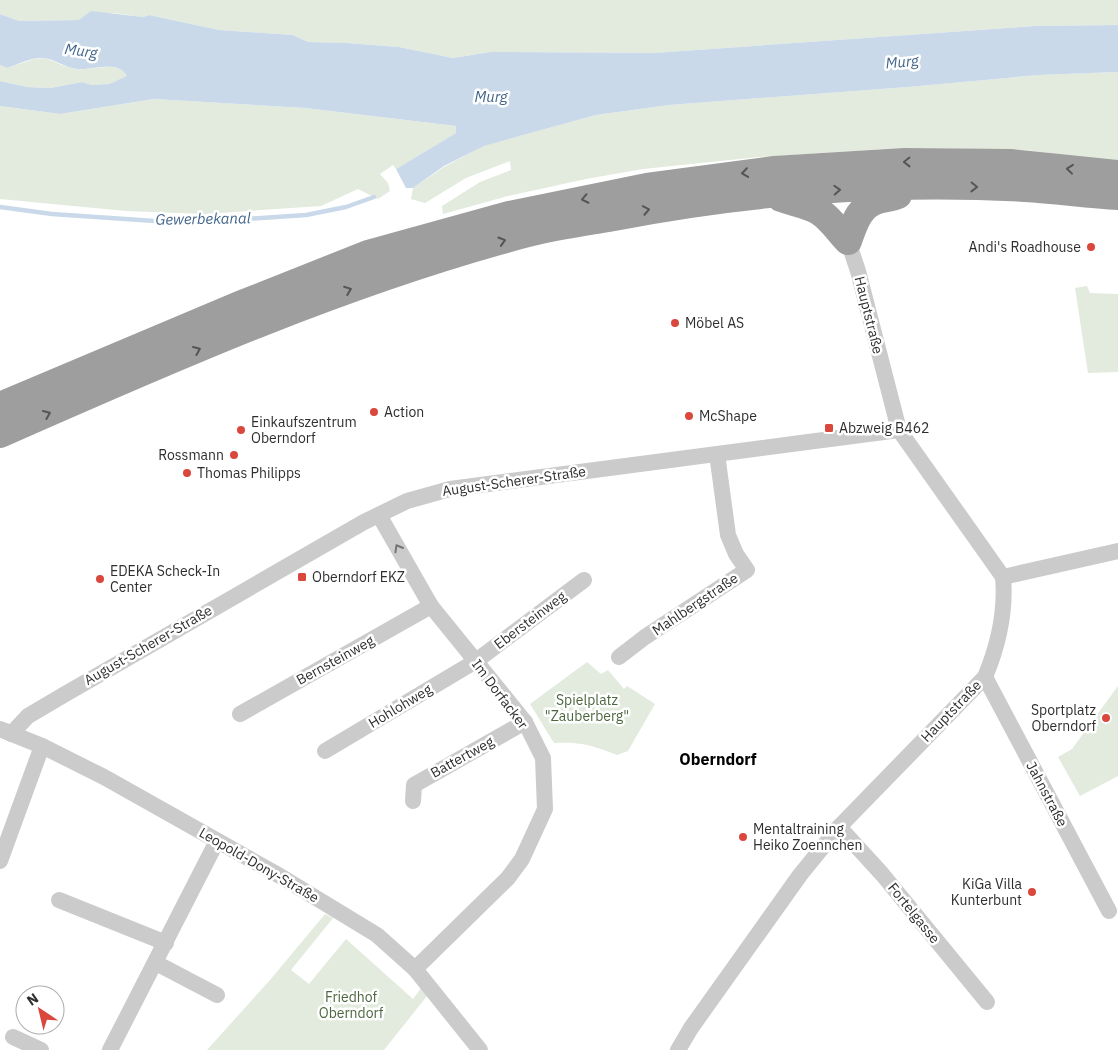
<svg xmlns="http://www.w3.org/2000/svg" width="1118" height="1050" font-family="'IBM Plex Sans',sans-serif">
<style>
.green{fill:#e2ebdd}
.water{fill:#cad9e9}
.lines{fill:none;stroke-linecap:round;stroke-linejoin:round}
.stream{stroke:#cad9e9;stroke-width:4.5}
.minor{stroke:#cbcbcb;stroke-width:16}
.trunk{stroke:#9e9e9e;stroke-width:28}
.oneway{stroke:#555}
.oneway2{stroke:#757575}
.poi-dot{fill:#d9473d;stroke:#fff;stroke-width:2}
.labels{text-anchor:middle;stroke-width:5;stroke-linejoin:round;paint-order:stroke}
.poi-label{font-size:14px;fill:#2e2e2e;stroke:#fff;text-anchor:start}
.street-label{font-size:14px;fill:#2e2e2e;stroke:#fff}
.park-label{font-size:14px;fill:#4c673f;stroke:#fff}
.water-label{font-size:15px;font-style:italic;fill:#42658b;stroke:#fff}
.quarter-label{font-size:16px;font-weight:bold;fill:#000;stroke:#fff}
</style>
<rect width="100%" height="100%" fill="#fff"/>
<g class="green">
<polygon points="0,0 1118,0 1118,25 1035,26 654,53 490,52 453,58 399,47 347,43 308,42 293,35 219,30 149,15 143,17 113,13 79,20 19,21 0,14"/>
<path d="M45 58C55 61 64 67 75 69 91 72 116 59 128 76L109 84 92 85 82 82 50 88 27 87 0 81V65L7 68 34 59Z"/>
<polygon points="1118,72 1118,162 1026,150 900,148 759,157 643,169 586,179 508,196 443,214 442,206 480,182 511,170 510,161 466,178 425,203 411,199 413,188 444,167 483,146 596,115 669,105 908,87 1039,75"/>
<polygon points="154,99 305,108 456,126 456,133 396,169 393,165 380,174 388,183 390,191 378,199 358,189 321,206 204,214 126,211 0,199 0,106 60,114"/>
<polygon points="1087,286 1090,293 1118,294 1118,372 1088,373 1075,288"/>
<path d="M587 662 601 674 608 670 624 689 627 686 655 704 628 751 617 755C591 745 581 742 554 743L530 704Z"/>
<polygon points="1118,686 1118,776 1080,796 1058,757 1072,749"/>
<polygon points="325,914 333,918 291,970 309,984 346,939 413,999 421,988 427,996 384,1050 207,1050 270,980"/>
</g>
<path class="water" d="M91 11 143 17 149 15 219 30 293 35 308 42 347 43 399 47 453 58 490 52 654 53 1035 26 1118 25V72L1039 75 908 87 669 105 596 115 484 146 444 166 413 188H406L396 169 456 133V126L305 108 154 99 60 114 0 106V81L27 87 50 88 82 82 92 85 109 84 127 76C118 59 91 71 77 69 65 68 55 59 44 58 31 57 19 64 7 68L0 65V14L19 21 79 20Z"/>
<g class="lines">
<polyline class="stream" points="0,207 52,214 184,223 306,215 346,207 374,197"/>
<g class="minor">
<polyline points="379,515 431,606 525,722 543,758 545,809 522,859 508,878 415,969"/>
<polyline points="1003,577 1118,551"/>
<polyline points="619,657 645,637 747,570 736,554 728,535 717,454"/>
<polyline points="985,677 1109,911"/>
<polyline points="240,714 431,606"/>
<polyline points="0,729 42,746 104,777 280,876 377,935 415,969 480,1050"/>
<polyline points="11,734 28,716 67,693 364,522 407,501 450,489 899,430"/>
<polyline points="325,751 476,661 584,580"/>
<polyline points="413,801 414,785 525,722"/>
<polyline points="839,827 882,874 987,1002"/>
<polyline points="0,861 42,746"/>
<polyline points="59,900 166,943"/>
<polyline points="156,963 217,995"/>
<polyline points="13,1037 41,1050"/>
<polyline points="110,1050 217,841"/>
<path d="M678 1050 691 1028 800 875 839 827 985 677C998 646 1006 611 1003 577L899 430 858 271 848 241"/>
</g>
<g class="trunk">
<path d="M781 198C794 203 808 204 820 212 831 219 839 232 848 241 854 224 859 206 878 200 885 198 892 198 898 195"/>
<polyline points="0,406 242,304 368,254 509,215 647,187 774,170 904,162 1011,163 1118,174"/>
<path d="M0 434C172 358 346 281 528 233 556 226 585 222 614 217 747 191 890 180 1025 188 1056 190 1087 194 1118 196"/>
</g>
</g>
<defs><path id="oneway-chevron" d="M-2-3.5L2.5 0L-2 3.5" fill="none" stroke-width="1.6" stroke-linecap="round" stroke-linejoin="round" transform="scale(1.25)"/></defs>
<g class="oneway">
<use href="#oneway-chevron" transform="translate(907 162) rotate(179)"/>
<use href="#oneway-chevron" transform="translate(1070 169) rotate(-174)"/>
<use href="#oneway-chevron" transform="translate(745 173) rotate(172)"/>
<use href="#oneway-chevron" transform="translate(974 187) rotate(1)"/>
<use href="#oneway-chevron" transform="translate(837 190) rotate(-3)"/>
<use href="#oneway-chevron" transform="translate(585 199) rotate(168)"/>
<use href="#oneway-chevron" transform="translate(646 210) rotate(-11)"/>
<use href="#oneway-chevron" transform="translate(502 241) rotate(-17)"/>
<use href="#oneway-chevron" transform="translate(348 290) rotate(-21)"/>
<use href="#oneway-chevron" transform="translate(197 350) rotate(-23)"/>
<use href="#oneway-chevron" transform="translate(47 414) rotate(-23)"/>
</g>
<use class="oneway2" href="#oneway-chevron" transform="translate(398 548) rotate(-120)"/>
<g class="poi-dot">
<circle cx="1091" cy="247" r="5"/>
<circle cx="675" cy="323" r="5"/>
<circle cx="374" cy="412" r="5"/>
<circle cx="689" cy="416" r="5"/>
<rect x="824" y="423" width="10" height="10" rx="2.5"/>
<circle cx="241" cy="430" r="5"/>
<circle cx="234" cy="455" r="5"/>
<circle cx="187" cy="473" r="5"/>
<rect x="297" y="572" width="10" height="10" rx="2.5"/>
<circle cx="100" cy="579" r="5"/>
<circle cx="1106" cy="718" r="5"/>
<circle cx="743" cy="837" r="5"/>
<circle cx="1032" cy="892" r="5"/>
</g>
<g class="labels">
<g class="poi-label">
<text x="1081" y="252" text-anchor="end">Andi's Roadhouse</text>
<text x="685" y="328">Möbel AS</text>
<text x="384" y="417">Action</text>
<text x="699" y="421">McShape</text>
<text x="251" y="427">Einkaufszentrum<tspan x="251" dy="16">Oberndorf</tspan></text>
<text x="839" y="433">Abzweig B462</text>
<text x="224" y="460" text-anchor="end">Rossmann</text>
<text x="197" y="478">Thomas Philipps</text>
<text x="110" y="576">EDEKA Scheck-In<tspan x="110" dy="16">Center</tspan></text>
<text x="312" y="582">Oberndorf EKZ</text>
<text x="1096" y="715" text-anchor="end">Sportplatz<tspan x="1096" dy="16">Oberndorf</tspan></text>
<text x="753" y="834">Mentaltraining<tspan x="753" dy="16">Heiko Zoennchen</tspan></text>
<text x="1022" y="889" text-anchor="end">KiGa Villa<tspan x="1022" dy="16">Kunterbunt</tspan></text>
</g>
<g class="street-label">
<text transform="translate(869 315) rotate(76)" y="5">Hauptstraße</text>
<text transform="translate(514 481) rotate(-8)" y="5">August-Scherer-Straße</text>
<text transform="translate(695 604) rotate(-34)" y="5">Mahlbergstraße</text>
<text transform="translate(530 620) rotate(-37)" y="5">Ebersteinweg</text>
<text transform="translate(148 645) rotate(-30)" y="5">August-Scherer-Straße</text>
<text transform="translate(335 660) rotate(-29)" y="5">Bernsteinweg</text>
<text transform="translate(500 694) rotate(53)" y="5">Im Dorfacker</text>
<text transform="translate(400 706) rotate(-31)" y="5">Hohlohweg</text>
<text transform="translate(951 711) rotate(-46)" y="5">Hauptstraße</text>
<text transform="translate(462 757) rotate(-29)" y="5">Battertweg</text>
<text transform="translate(1047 794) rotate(62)" y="5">Jahnstraße</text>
<text transform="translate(259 865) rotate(30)" y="5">Leopold-Dony-Straße</text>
<text transform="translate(914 913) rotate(51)" y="5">Fortelgasse</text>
</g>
<g class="park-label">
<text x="587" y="705">Spielplatz<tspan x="587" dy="16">"Zauberberg"</tspan></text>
<text x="351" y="1002">Friedhof<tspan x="351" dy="16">Oberndorf</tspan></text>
</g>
<g class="water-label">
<text transform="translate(81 51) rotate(8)" y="5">Murg</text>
<text transform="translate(902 62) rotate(-5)" y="5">Murg</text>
<text x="491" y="102">Murg</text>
<text transform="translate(203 219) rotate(-1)" y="5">Gewerbekanal</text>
</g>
<g class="quarter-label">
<text x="718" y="765">Oberndorf</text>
</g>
</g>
<g transform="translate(40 1010) rotate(325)"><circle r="24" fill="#ffffff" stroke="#ababab"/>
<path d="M0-4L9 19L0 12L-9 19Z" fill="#d9473d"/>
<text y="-8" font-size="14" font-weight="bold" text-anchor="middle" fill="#2e2e2e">N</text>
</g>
</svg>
